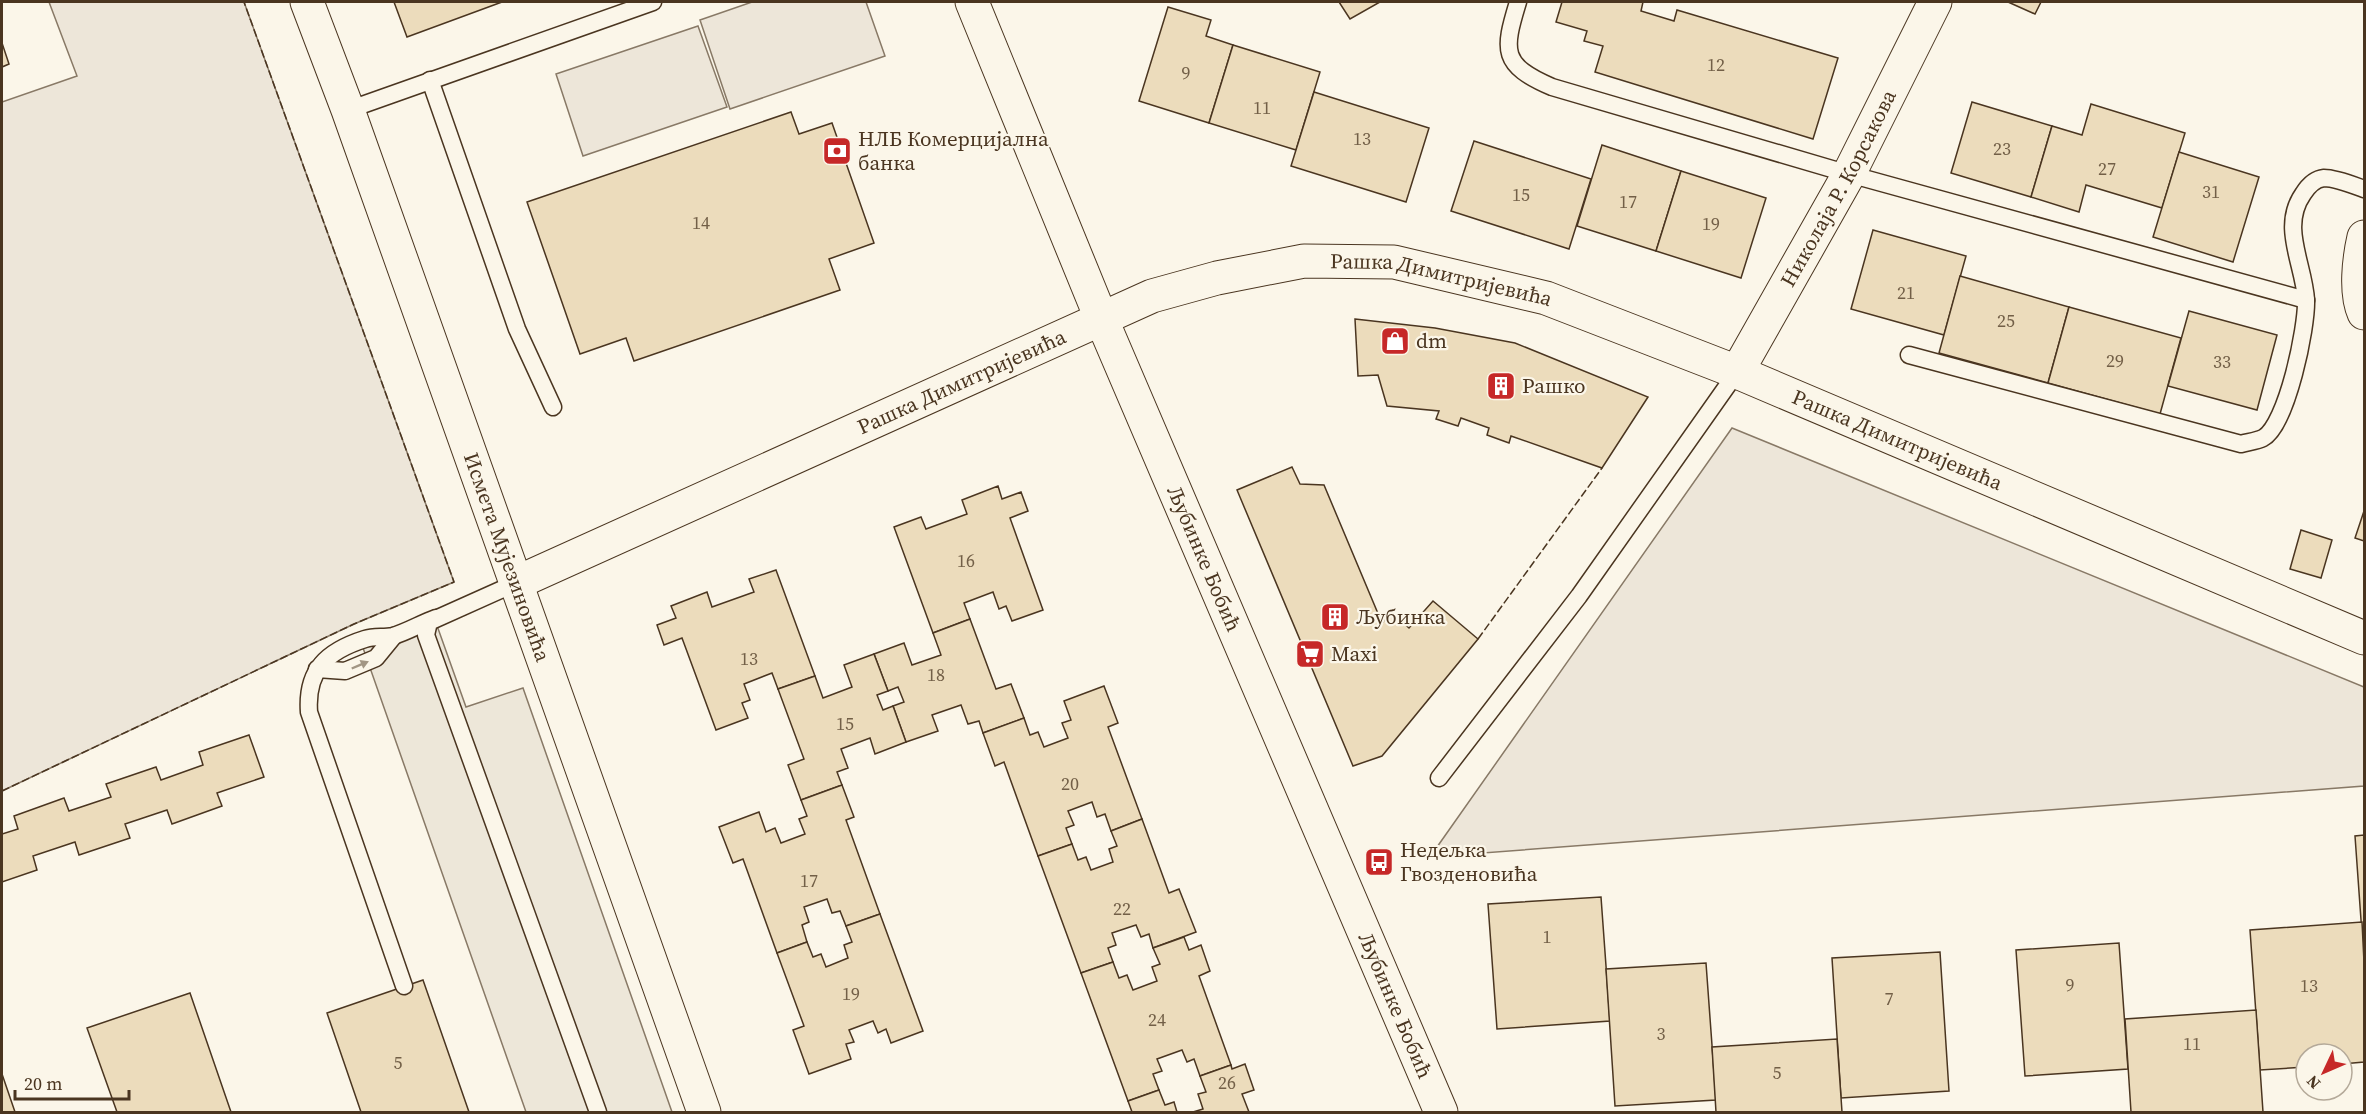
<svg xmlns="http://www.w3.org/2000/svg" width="2366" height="1114" font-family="'Source Serif 4',serif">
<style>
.green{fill:#ede6d9;stroke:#887966;stroke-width:1.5}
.parking{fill:#ede7d9;stroke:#887966;stroke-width:1.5}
.building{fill:#ecdcbc;stroke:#4a3520;stroke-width:1.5}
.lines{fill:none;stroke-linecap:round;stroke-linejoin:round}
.service-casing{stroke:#4a3520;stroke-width:19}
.minor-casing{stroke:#4a3520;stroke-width:35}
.secondary-casing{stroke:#4a3520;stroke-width:35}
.service{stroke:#fbf6e9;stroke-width:16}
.minor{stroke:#fbf6e9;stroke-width:33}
.secondary{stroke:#fbf6e9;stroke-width:33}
.fence{stroke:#4a3520;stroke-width:1.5;stroke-dasharray:8 3;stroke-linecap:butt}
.oneway{fill:#a29684}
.labels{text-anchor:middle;stroke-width:4.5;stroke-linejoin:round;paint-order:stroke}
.number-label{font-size:18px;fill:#725f47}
.poi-label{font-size:21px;fill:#4a3520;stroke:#fbf6e9;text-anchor:start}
.street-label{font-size:21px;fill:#4a3520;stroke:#fbf6e9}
</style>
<rect width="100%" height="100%" fill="#fbf6e9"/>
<g class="green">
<polygon points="49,2 244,2 454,582 354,624 2,791 2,102 77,76"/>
<polygon points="752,2 866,2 885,56 730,109 700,20"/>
<polygon points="698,26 727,107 583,156 556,74"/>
<polygon points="1732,428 2364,687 2364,786 1430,857"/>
</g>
<polygon class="parking" points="435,620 466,707 523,688 672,1112 526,1112 362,645"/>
<g class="building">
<polygon points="394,2 502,2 407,37"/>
<polygon points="1339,2 1380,2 1350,19"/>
<polygon points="1562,2 1643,2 1641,11 1674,21 1677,10 1838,58 1813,139 1595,72 1603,46 1584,41 1587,31 1556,22"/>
<polygon points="2008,2 2041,2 2035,14"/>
<polygon points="1168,7 1211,20 1206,36 1233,45 1209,123 1139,101"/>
<polygon points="2,43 9,64 2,67"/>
<polygon points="1233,45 1320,72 1296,150 1209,123"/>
<polygon points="1314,92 1429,128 1406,202 1291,166"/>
<polygon points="1972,102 2052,126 2031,197 1951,173"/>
<polygon points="2091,104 2185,133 2162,208 2086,185 2079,212 2031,197 2052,126 2082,135"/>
<polygon points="791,112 799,134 832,123 874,243 829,259 840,290 634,361 626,338 580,354 527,202"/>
<polygon points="1474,141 1591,179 1569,249 1451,211"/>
<polygon points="1602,145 1681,171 1656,251 1577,226"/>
<polygon points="2179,152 2259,177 2233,262 2153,237"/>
<polygon points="1681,171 1766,198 1741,278 1656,251"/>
<polygon points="1873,230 1966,256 1944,335 1851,309"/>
<polygon points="1960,276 2069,307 2048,383 1939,353"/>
<polygon points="2069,307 2181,338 2160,414 2048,383"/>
<polygon points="2189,311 2277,335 2257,410 2168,386"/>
<polygon points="1355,319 1435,328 1515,343 1648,397 1602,468 1511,436 1509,443 1487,435 1489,428 1461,418 1458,426 1436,419 1439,411 1387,406 1378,375 1358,376"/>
<polygon points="1292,467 1300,484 1324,485 1382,623 1391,612 1409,628 1433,601 1478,639 1382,756 1353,766 1237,490"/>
<polygon points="998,486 1002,499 1021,492 1028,511 1010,518 1043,610 1012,621 1006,606 999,609 993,592 964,603 970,619 933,633 894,527 921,517 926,529 967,514 962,500"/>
<polygon points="2364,511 2364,541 2355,538"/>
<polygon points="2301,530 2332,540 2321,578 2290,569"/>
<polygon points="776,570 815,676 778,689 772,673 744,684 750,700 742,703 748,718 716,730 682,638 664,645 657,625 676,618 671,606 707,592 712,607 754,592 749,579"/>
<polygon points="970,619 996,689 1011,684 1024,718 983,733 979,721 968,724 961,705 932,715 938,731 906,742 893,706 904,702 898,687 888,691 874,654 904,643 912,665 941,655 933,633"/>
<polygon points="874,654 888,691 877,695 883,710 893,706 906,742 875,754 870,738 841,749 848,768 837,772 842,785 801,800 788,765 804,759 778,689 815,676 823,698 852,687 844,665"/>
<polygon points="1104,686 1118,723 1108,727 1142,819 1111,831 1105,814 1097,817 1092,802 1068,811 1074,825 1066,828 1072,844 1038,856 1004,762 995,766 983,733 1024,718 1030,735 1038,732 1044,747 1068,738 1062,723 1071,720 1064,701"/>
<polygon points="249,735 264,777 217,793 222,806 172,824 167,810 125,824 130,838 79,855 75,842 33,856 37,870 2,882 2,834 18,829 14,816 64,798 69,811 111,797 106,784 156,767 161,780 203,765 199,752"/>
<polygon points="842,785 854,817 846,820 880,914 846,926 840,911 832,913 827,899 804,907 809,922 802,925 807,942 777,953 743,859 733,863 719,827 759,812 766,832 775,828 781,843 805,834 799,819 807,816 801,800"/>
<polygon points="1142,819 1169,893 1179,889 1196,932 1153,948 1149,934 1141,937 1136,925 1112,933 1116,945 1108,948 1113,962 1081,973 1038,856 1072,844 1078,860 1086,857 1091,870 1113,862 1109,849 1117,846 1111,831"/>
<polygon points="2364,835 2364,962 2355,836"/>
<polygon points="1601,897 1610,1021 1497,1029 1488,904"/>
<polygon points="880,914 923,1031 891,1043 886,1029 878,1033 873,1021 849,1030 854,1042 846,1044 851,1059 809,1074 793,1030 804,1026 777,953 807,942 813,957 821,954 826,967 848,958 844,945 852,942 846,926"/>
<polygon points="2362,922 2364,962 2364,1062 2342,1064 2342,1054 2306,1054 2306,1067 2260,1070 2250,930"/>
<polygon points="1184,937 1189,950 1201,945 1210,971 1199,976 1231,1065 1200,1076 1194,1059 1187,1062 1182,1050 1157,1059 1162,1071 1153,1074 1159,1090 1128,1101 1081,973 1113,962 1119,978 1127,975 1133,990 1157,981 1152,967 1160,964 1153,948"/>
<polygon points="2119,943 2128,1069 2025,1076 2016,950"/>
<polygon points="1940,952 1949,1091 1841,1098 1832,958"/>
<polygon points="1706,963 1716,1100 1615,1106 1606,969"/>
<polygon points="423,980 469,1112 361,1112 327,1013"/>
<polygon points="190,993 231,1112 117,1112 87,1028"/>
<polygon points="2256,1010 2263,1112 2131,1112 2125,1019"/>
<polygon points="1837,1039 1842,1112 1716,1112 1712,1047"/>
<polygon points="1245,1064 1254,1090 1242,1094 1249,1112 1193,1112 1203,1109 1198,1094 1206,1092 1200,1076 1231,1065 1232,1069"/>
<polygon points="2,1074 15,1112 2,1112"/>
<polygon points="1159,1090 1165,1105 1174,1102 1177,1112 1132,1112 1128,1101"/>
</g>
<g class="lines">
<g class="service-casing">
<g id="service">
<path d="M1518 2C1503 51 1501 65 1552 87L1849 174 2306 300"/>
<polyline points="430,80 517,329 553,407"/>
<polyline points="348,110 653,2"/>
<path d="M1909 355 2241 444C2248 442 2257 441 2263 438 2287 425 2307 327 2306 300 2304 264 2280 227 2303 194 2308 186 2314 179 2324 178 2336 178 2353 185 2364 189"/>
<polyline points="516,583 429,622 426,635 598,1112"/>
<polyline points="317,669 345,671 376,658 394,636"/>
<polyline points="1439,778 1579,596 1737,372"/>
<path d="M404 986 309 712C306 670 327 651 365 639 374 636 384 638 393 636 407 632 422 623 436 618"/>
</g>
</g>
<g class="minor-casing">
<g id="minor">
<path id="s1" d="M307 2 348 110 704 1112"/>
<path d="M2364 237C2359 259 2355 293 2364 313"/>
<path id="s2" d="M1737 372 1849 174 1935 2"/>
<path id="s3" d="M516 583 1152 296 1217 278 1304 261 1394 262 1546 298 1737 372 2364 638"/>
</g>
</g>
<g class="secondary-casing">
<g id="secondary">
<path id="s4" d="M972 2 1101 318 1441 1112"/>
</g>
</g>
<use href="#service" class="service"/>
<use href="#minor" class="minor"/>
<use href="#secondary" class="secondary"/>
<g class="fence">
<polyline points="1478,639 1602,468"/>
<polyline points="2,791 354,624 454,582 244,2"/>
</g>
</g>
<defs><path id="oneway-solid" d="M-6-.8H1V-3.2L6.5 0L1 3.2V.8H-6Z" transform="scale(1.5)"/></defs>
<use class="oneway" href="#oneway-solid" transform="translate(360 665) rotate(-23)"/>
<defs>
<g id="bank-square" transform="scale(1.5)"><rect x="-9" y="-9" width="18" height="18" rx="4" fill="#c62828" stroke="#fbf6e9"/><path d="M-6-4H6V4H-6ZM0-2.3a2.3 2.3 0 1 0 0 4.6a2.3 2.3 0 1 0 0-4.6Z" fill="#fff"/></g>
<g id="shop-square" transform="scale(1.5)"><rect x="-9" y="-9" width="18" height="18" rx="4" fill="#c62828" stroke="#fbf6e9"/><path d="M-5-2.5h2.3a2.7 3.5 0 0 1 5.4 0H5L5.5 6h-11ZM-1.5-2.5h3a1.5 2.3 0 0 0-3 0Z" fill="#fff"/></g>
<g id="building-square" transform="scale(1.5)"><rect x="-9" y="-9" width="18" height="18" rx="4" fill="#c62828" stroke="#fbf6e9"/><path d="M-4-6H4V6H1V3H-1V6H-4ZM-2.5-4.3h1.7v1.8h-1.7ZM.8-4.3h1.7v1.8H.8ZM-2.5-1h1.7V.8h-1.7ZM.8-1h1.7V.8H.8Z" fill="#fff"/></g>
<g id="supermarket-square" transform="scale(1.5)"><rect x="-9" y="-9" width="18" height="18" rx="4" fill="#c62828" stroke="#fbf6e9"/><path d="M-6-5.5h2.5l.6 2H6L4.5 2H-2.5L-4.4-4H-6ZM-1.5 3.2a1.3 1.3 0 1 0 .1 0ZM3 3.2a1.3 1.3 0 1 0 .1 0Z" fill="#fff"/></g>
<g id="bus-square" transform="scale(1.5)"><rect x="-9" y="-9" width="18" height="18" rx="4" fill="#c62828" stroke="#fbf6e9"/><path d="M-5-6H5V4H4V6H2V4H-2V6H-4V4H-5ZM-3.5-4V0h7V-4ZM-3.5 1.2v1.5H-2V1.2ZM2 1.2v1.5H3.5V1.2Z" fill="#fff"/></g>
</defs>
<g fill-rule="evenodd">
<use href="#bank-square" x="837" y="151"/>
<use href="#shop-square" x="1395" y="341"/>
<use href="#building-square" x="1501" y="386"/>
<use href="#building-square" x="1335" y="617"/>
<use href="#supermarket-square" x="1310" y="654"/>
<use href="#bus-square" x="1379" y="862"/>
</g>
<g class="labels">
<g class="number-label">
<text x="1716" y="71">12</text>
<text x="1186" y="79">9</text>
<text x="1262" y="114">11</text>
<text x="1362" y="145">13</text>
<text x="2002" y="155">23</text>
<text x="2107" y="175">27</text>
<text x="2211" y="198">31</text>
<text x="1521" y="201">15</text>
<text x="1628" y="208">17</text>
<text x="701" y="229">14</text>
<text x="1711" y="230">19</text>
<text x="1906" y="299">21</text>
<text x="2006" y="327">25</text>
<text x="2115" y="367">29</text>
<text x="2222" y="368">33</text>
<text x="966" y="567">16</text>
<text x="749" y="665">13</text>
<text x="936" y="681">18</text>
<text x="845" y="730">15</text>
<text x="1070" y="790">20</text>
<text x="809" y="887">17</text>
<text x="1122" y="915">22</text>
<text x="1547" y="943">1</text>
<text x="2070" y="991">9</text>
<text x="2309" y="992">13</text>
<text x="851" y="1000">19</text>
<text x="1889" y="1005">7</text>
<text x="1157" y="1026">24</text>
<text x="1661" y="1040">3</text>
<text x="2192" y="1050">11</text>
<text x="398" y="1069">5</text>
<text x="1777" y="1079">5</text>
<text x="1227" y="1089">26</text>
</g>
<g class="poi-label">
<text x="858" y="146">НЛБ Комерцијална<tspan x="858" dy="24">банка</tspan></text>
<text x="1416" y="348">dm</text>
<text x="1522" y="393">Рашко</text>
<text x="1356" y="624">Љубинка</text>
<text x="1331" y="661">Maxi</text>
<text x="1400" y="857">Недељка<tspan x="1400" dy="24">Гвозденовића</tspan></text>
</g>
<g class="street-label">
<text dy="7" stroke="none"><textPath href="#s2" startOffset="210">Николаја Р. Корсакова</textPath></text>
<text dy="7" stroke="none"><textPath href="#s3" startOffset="993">Рашка Димитријевића</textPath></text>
<text dy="7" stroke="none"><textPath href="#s3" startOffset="489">Рашка Димитријевића</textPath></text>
<text dy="7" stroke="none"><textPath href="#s3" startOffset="1479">Рашка Димитријевића</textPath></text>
<text dy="7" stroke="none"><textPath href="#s1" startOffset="590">Исмета Мујезиновића</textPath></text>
<text dy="7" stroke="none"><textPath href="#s4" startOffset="603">Љубинке Бобић</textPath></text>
<text dy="7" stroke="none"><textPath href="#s4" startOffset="1089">Љубинке Бобић</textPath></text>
</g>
</g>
<rect width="2366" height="1114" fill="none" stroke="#4a3520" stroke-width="6"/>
<g transform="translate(2324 1072) rotate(226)"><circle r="28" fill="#fbf6e9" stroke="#b4a999" stroke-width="1.5"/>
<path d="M0-4.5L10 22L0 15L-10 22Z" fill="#c62828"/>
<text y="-9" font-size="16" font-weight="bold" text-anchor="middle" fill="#4a3520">N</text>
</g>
<path d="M15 1090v9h114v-9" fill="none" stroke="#4a3520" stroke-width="3"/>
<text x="24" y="1090" font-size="18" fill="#4a3520" stroke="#fbf6e9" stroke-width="4.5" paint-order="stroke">20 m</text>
</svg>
